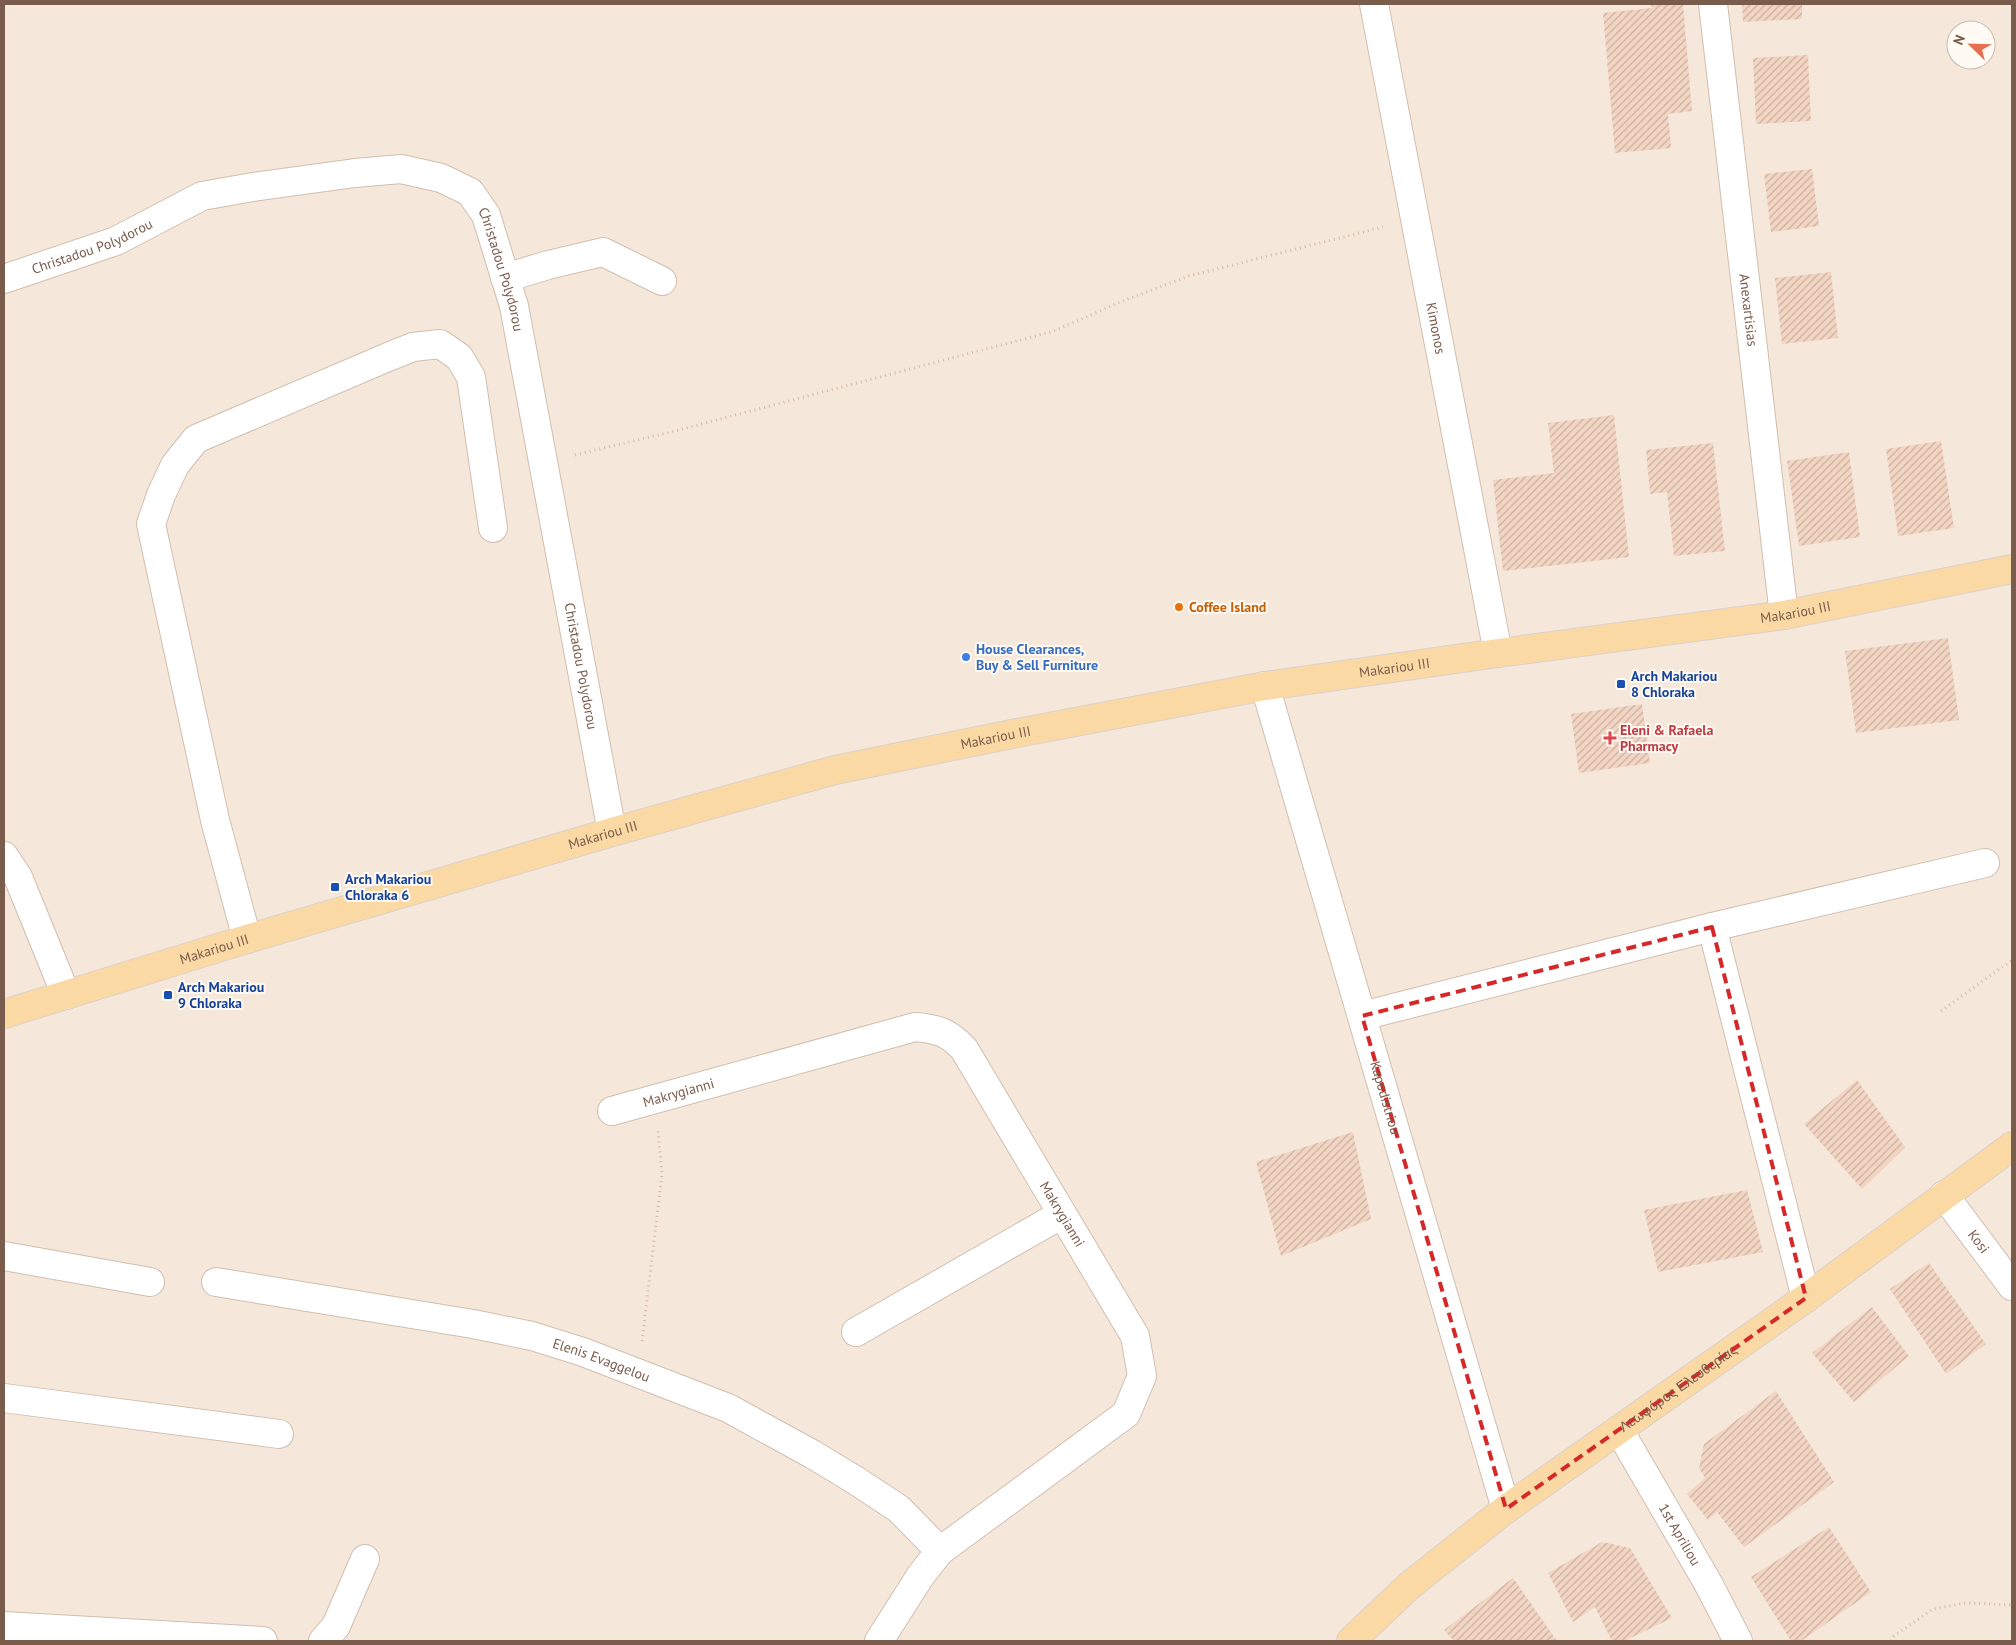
<svg xmlns="http://www.w3.org/2000/svg" width="2016" height="1645" font-family="'PT Sans',sans-serif">
<style>
.residential{fill:#f5e8da;fill-rule:evenodd}
.building{fill:url(#building-hatch)}
.lines{fill:none;stroke-linecap:round;stroke-linejoin:round}
.minor-casing{stroke:#d1beb0;stroke-width:30}
.major-casing{stroke:#dad1cd;stroke-width:30}
.path{stroke:#d9b8a5;stroke-width:3;stroke-dasharray:1 4;stroke-linecap:butt}
.minor{stroke:#fff;stroke-width:28}
.major{stroke:#fbd9a5;stroke-width:28}
.marked{fill:none;stroke:#d62828;stroke-width:4;stroke-dasharray:10 6;stroke-linejoin:round}
.food-dot{fill:#e8710a;stroke:#fffaf3;stroke-width:2}
.shop-dot{fill:#3f7fe0;stroke:#fffaf3;stroke-width:2}
.transit-dot{fill:#1a4fb4;stroke:#fffaf3;stroke-width:2}
.health-dot{fill:#e0444e;stroke:#fffaf3;stroke-width:2}
.labels{text-anchor:middle;stroke-width:4;stroke-linejoin:round;paint-order:stroke}
.street-label{font-size:14px;fill:#7a5c4d;stroke:#fffaf3}
.food-label{font-size:14px;font-weight:bold;fill:#c56008;stroke:#fffaf3;text-anchor:start}
.shop-label{font-size:14px;font-weight:bold;fill:#366cbe;stroke:#fffaf3;text-anchor:start}
.transit-label{font-size:14px;font-weight:bold;fill:#164399;stroke:#fffaf3;text-anchor:start}
.health-label{font-size:14px;font-weight:bold;fill:#be3a42;stroke:#fffaf3;text-anchor:start}
</style>
<defs>
<pattern id="building-hatch" width="6" height="6" patternUnits="userSpaceOnUse" patternTransform="scale(1.25)"><rect width="6" height="6" fill="#f3d5c3"/><path d="M-1 1l2-2M0 6l6-6M5 7l2-2" fill="none" stroke="#cab0a1"/></pattern>
</defs>
<rect width="100%" height="100%" fill="#fdf6ec"/>
<path class="residential" d="M4 4H2012V1641H4ZM1956 30H1986V60H1956Z"/>
<g class="building">
<polygon points="1651,4 1683,4 1692,111 1668,114 1671,148 1615,153 1603,13 1652,8"/>
<polygon points="1742,4 1802,4 1802,19 1743,22"/>
<polygon points="1808,55 1811,121 1756,124 1753,58"/>
<polygon points="1812,169 1819,226 1771,232 1764,174"/>
<polygon points="1831,272 1838,338 1782,344 1775,278"/>
<polygon points="1614,415 1629,557 1503,571 1493,480 1554,473 1548,423"/>
<polygon points="1941,441 1954,528 1898,536 1886,449"/>
<polygon points="1713,443 1725,551 1674,556 1667,492 1650,494 1646,450"/>
<polygon points="1849,452 1860,537 1799,546 1787,461"/>
<polygon points="1948,638 1959,720 1856,733 1845,651"/>
<polygon points="1642,704 1650,763 1579,773 1571,714"/>
<polygon points="1857,1080 1905,1147 1862,1189 1804,1124"/>
<polygon points="1353,1132 1371,1219 1281,1256 1256,1162"/>
<polygon points="1747,1190 1763,1252 1658,1272 1644,1210"/>
<polygon points="1929,1263 1986,1344 1946,1374 1890,1289"/>
<polygon points="1872,1307 1909,1356 1854,1402 1812,1353"/>
<polygon points="1776,1391 1834,1482 1744,1547 1717,1512 1708,1520 1687,1494 1705,1478 1699,1468 1704,1444"/>
<polygon points="1829,1527 1871,1592 1801,1641 1791,1641 1751,1577"/>
<polygon points="1602,1542 1630,1548 1672,1618 1624,1641 1612,1641 1595,1607 1573,1622 1548,1573"/>
<polygon points="1513,1578 1557,1641 1454,1641 1444,1630"/>
</g>
<g class="lines">
<g class="minor-casing">
<g id="minor">
<path id="s1" d="M1374 4 1498 653"/>
<path id="s2" d="M1713 4 1784 615"/>
<polyline points="505,278 548,265 603,252 662,281"/>
<path id="s3" d="M4 279 116 241 202 196 253 187 355 173 401 169 441 178 470 192 486 215 514 306 612 832"/>
<path id="s4" d="M1265 686 1506 1509"/>
<polyline points="4,856 18,877 66,995"/>
<polyline points="1712,927 1806,1298"/>
<polyline points="247,939 215,820 151,524 161,495 175,465 196,439 388,357 413,347 440,344 459,357 471,377 493,528"/>
<polyline points="1362,1016 1712,927 1985,863"/>
<path id="s5" d="M612 1111 915 1027C938 1029 948 1032 964 1049L1135 1336 1142 1376 1126 1414 940 1551 921 1575 879 1641"/>
<path id="s6" d="M1944 1195 2012 1286"/>
<polyline points="4,1256 150,1282"/>
<path id="s7" d="M216 1282 473 1324 532 1336 583 1352 728 1408 812 1454 855 1480 899 1509 940 1551"/>
<polyline points="856,1332 1062,1214"/>
<polyline points="4,1398 279,1434"/>
<path id="s8" d="M1619 1430 1708 1583 1738 1641"/>
<polyline points="4,1626 263,1641"/>
<polyline points="323,1641 336,1626 365,1559"/>
</g>
</g>
<g class="major-casing">
<g id="major">
<path id="s9" d="M4 1014 247 939 612 832 835 770 1012 734 1265 686 1498 653 1784 615 2012 569"/>
<path id="s10" d="M1351 1641 1409 1586 1506 1509 1806 1298 2012 1146"/>
</g>
</g>
<g class="path">
<polyline points="575,455 675,431 1054,331 1125,300 1189,276 1383,227"/>
<polyline points="1941,1011 2012,960"/>
<polyline points="642,1341 662,1175 658,1131"/>
<polyline points="1891,1641 1894,1636 1933,1609 1966,1603 2012,1605"/>
</g>
<use href="#minor" class="minor"/>
<use href="#major" class="major"/>
</g>
<path class="marked" d="M1712 927 1806 1298 1506 1509 1362 1016Z"/>
<circle class="food-dot" cx="1179" cy="607" r="5"/>
<circle class="shop-dot" cx="966" cy="657" r="5"/>
<g class="transit-dot">
<rect x="1616" y="679" width="10" height="10" rx="2.5"/>
<rect x="330" y="882" width="10" height="10" rx="2.5"/>
<rect x="163" y="990" width="10" height="10" rx="2.5"/>
</g>
<path class="health-dot" d="M1607.5 730.5h5v5h5v5h-5v5h-5v-5h-5v-5h5z"/>
<g class="labels">
<g class="street-label">
<text dy="5" stroke="none"><textPath href="#s3" startOffset="94">Christadou Polydorou</textPath></text>
<text dy="5" stroke="none"><textPath href="#s3" startOffset="574">Christadou Polydorou</textPath></text>
<text dy="5" stroke="none"><textPath href="#s2" startOffset="308">Anexartisias</textPath></text>
<text dy="5" stroke="none"><textPath href="#s1" startOffset="330">Kimonos</textPath></text>
<text dy="5" stroke="none"><textPath href="#s9" startOffset="1840">Makariou III</textPath></text>
<text dy="5" stroke="none"><textPath href="#s3" startOffset="979">Christadou Polydorou</textPath></text>
<text dy="5" stroke="none"><textPath href="#s9" startOffset="1435">Makariou III</textPath></text>
<text dy="5" stroke="none"><textPath href="#s9" startOffset="1030">Makariou III</textPath></text>
<text dy="5" stroke="none"><textPath href="#s9" startOffset="625">Makariou III</textPath></text>
<text dy="5" stroke="none"><textPath href="#s9" startOffset="220">Makariou III</textPath></text>
<text dy="5" stroke="none"><textPath href="#s5" startOffset="69">Makrygianni</textPath></text>
<text dy="5" stroke="none"><textPath href="#s4" startOffset="429">Kapodistriou</textPath></text>
<text dy="5" stroke="none"><textPath href="#s5" startOffset="562">Makrygianni</textPath></text>
<text dy="5" stroke="none"><textPath href="#s6" startOffset="58">Kosi</textPath></text>
<text dy="5" stroke="none"><textPath href="#s7" startOffset="394">Elenis Evaggelou</textPath></text>
<text dy="5" stroke="none"><textPath href="#s10" startOffset="414">Λεωφόρος Ελευθερίας</textPath></text>
<text dy="5" stroke="none"><textPath href="#s8" startOffset="121">1st Apriliou</textPath></text>
</g>
<g class="food-label">
<text x="1189" y="612">Coffee Island</text>
</g>
<g class="shop-label">
<text x="976" y="654">House Clearances,<tspan x="976" dy="16">Buy &amp; Sell Furniture</tspan></text>
</g>
<g class="transit-label">
<text x="1631" y="681">Arch Makariou<tspan x="1631" dy="16">8 Chloraka</tspan></text>
<text x="345" y="884">Arch Makariou<tspan x="345" dy="16">Chloraka 6</tspan></text>
<text x="178" y="992">Arch Makariou<tspan x="178" dy="16">9 Chloraka</tspan></text>
</g>
<g class="health-label">
<text x="1620" y="735">Eleni &amp; Rafaela<tspan x="1620" dy="16">Pharmacy</tspan></text>
</g>
</g>
<rect width="2016" height="1645" fill="none" stroke="#7a5c4d" stroke-width="10"/>
<g transform="translate(1971 45) rotate(293)"><circle r="24" fill="#fffaf3" stroke="#cabbb1"/>
<path d="M0-4L9 19L0 12L-9 19Z" fill="#e76f51"/>
<text y="-8" font-size="14" font-weight="bold" text-anchor="middle" fill="#7a5c4d">N</text>
</g>
</svg>
